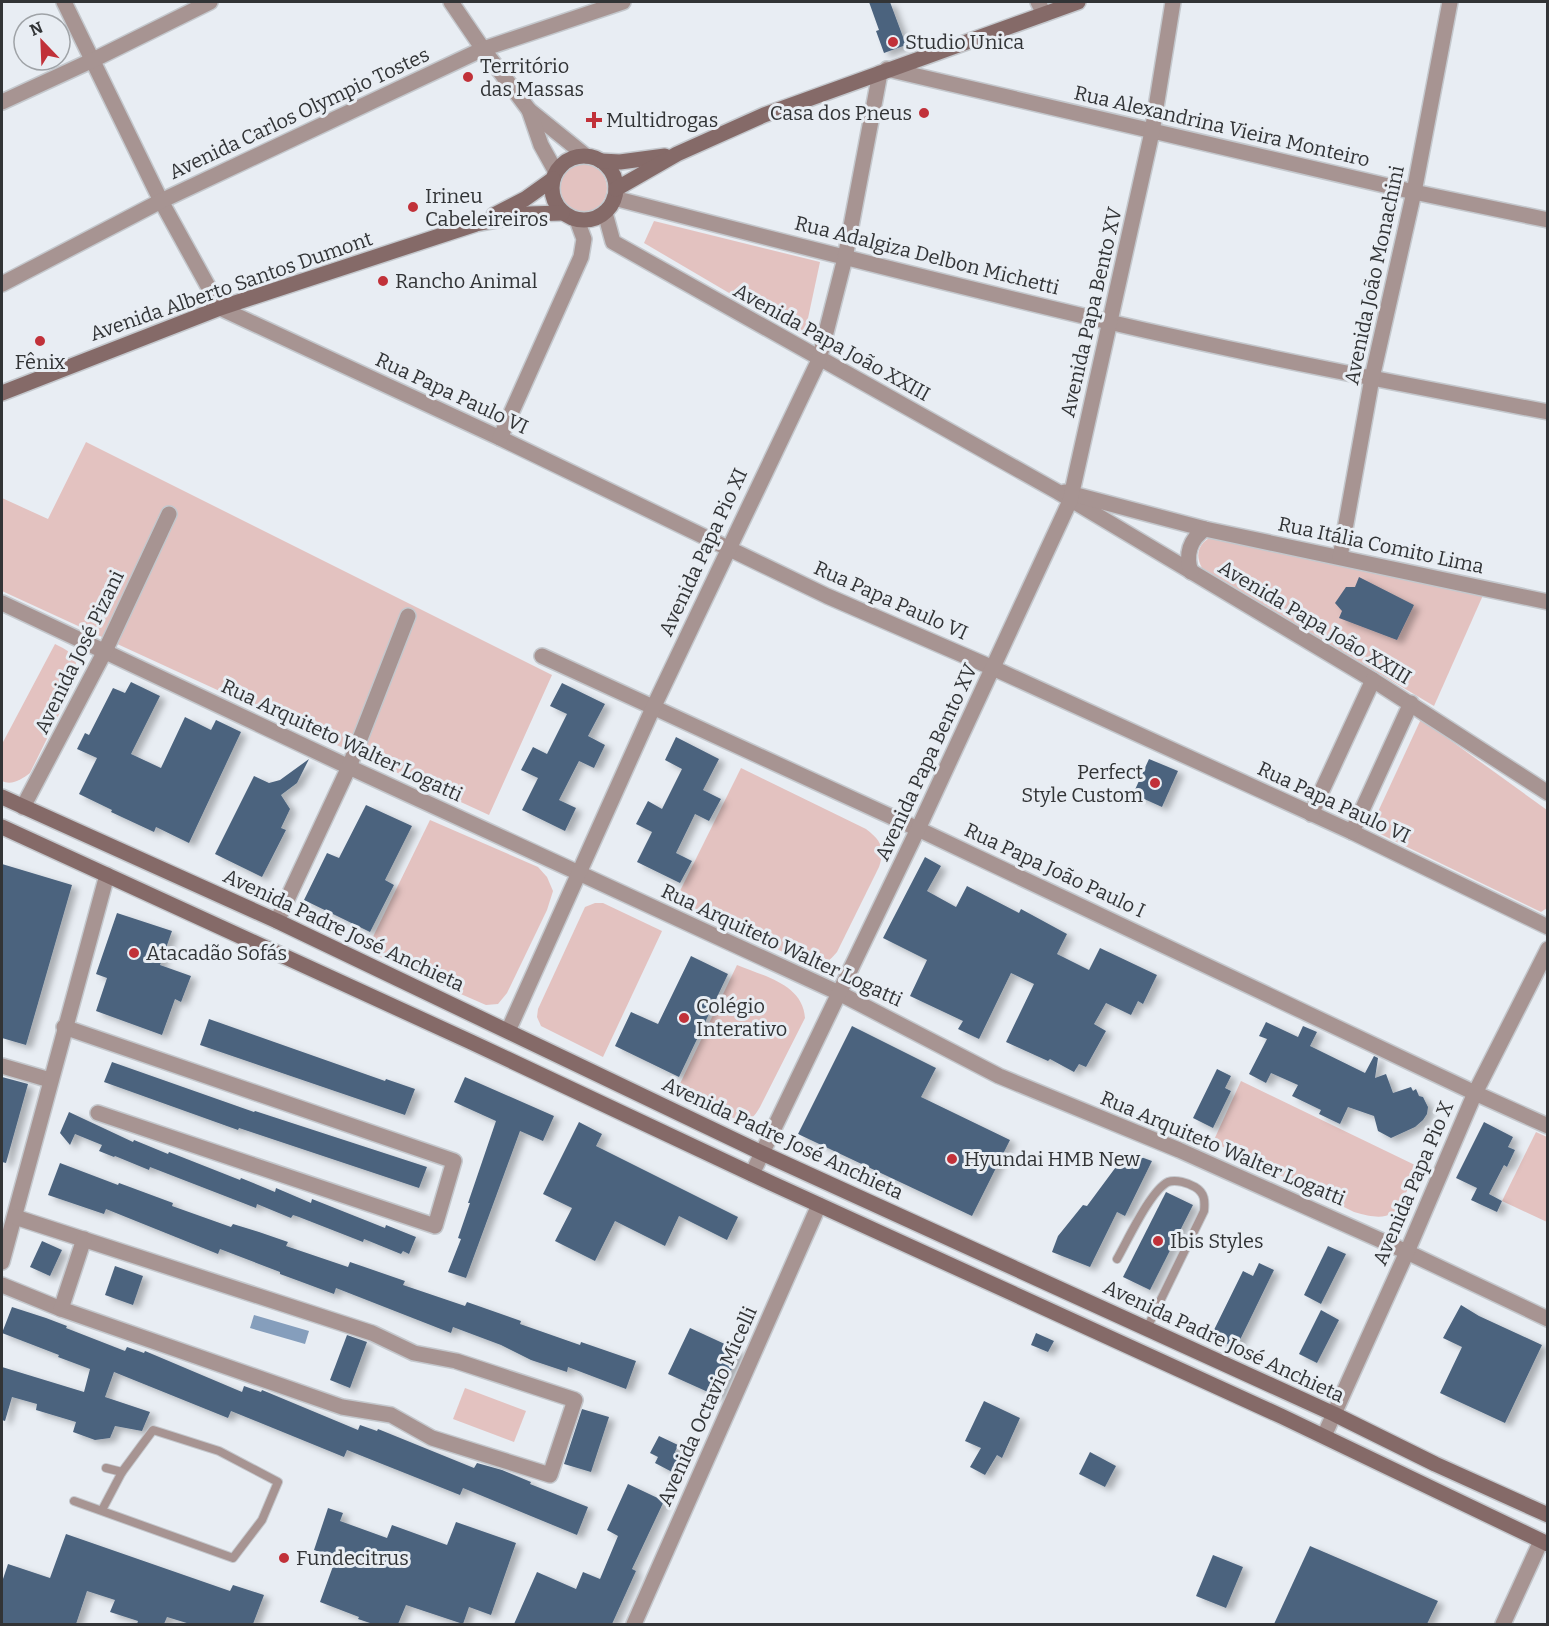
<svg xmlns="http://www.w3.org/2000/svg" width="1549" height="1626" font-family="Bitter,serif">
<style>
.green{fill:#e3c2c0}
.water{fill:#859ebc}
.building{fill:#4b637e;filter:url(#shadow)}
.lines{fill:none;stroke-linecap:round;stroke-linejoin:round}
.lane-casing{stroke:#c4c8cd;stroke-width:10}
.street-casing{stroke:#c4c8cd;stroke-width:18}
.secondary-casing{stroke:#c4c8cd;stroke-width:18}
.lane{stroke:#a79492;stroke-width:8}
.street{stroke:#a79492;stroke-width:15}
.secondary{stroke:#856a68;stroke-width:15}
.poi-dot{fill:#c13139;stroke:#e8edf3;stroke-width:2}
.labels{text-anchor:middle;stroke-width:6;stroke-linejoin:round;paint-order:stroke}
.poi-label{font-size:20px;fill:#323436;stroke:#e8edf3;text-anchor:start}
.street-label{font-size:20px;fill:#323436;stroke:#e8edf3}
</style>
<defs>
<filter id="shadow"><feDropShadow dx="6" dy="4" stdDeviation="3" flood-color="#0004"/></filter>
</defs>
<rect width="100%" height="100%" fill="#e8edf3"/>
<g class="green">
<circle cx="583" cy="188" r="24"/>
<polygon points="654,221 820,262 804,337 644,243"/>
<polygon points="86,442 552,675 489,815 2,591 2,498 48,519"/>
<path d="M1211 537 1484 593 1434 706 1202 568C1195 555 1198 544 1211 537Z"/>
<path d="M55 644C74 653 77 657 77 678L30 773C22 779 12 786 2 781V744Z"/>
<polygon points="1421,719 1547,810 1547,908 1541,912 1370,829"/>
<path d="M741 768 866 829C882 841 885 849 879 867L837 952C828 963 822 966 807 964L676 899Z"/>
<polygon points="430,820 538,867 547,877 553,891 547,910 507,993 498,1004 486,1005 440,985 378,956 368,947"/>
<polygon points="595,903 603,903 662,931 603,1057 541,1026 537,1017 538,1009 585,907"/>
<path d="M737 965C763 976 803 984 805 1018L760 1107C754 1117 751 1121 740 1121L676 1092Z"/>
<path d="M1241 1081 1417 1166C1400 1204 1402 1227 1354 1212L1213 1142Z"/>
<polygon points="1536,1132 1547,1137 1547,1222 1502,1201"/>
<polygon points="465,1388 526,1411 514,1442 453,1419"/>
</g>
<polygon class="water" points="254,1315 309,1331 305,1344 250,1328"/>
<g class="building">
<polygon points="869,2 890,2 906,45 884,53 876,31 879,30"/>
<polygon points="1359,577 1414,605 1397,640 1339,618 1342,611 1335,603 1346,587 1355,587"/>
<polygon points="131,682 160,696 131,754 161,768 185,717 211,730 216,720 241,732 189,843 156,827 154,832 111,812 112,810 79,794 97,758 77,749 85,733 89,735 113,688 125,693"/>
<polygon points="562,683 605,704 588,736 605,745 594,768 579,761 559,800 576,808 565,831 522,810 538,778 521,770 533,747 547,754 567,714 550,706"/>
<polygon points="676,737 719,759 703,790 721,799 709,821 695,814 676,853 692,861 680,883 637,862 652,832 636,824 648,801 662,809 682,769 665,760"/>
<polygon points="309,759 297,783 281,795 290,809 281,828 286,830 262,877 215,854 254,776 269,783 280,780"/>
<polygon points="1149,759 1178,771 1162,807 1133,794"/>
<polygon points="366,805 412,826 385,880 394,885 370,932 304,900 327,853 339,858"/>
<polygon points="925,857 941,866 927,891 956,907 967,886 1019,913 1021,909 1067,934 1057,954 1089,970 1100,948 1157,975 1143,1004 1138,1001 1131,1015 1106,1003 1094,1024 1106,1031 1086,1067 1079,1064 1074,1072 1050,1059 1048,1061 1006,1042 1034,984 1011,973 979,1039 958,1029 963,1021 910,996 927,960 883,938"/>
<polygon points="2,864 72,885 26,1045 2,1038"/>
<polygon points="117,913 172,931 160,965 191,976 181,1002 175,999 162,1035 96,1011 107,978 96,974"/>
<polygon points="691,956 728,974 679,1077 615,1046 631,1012 658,1024"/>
<polygon points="209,1019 385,1081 386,1079 415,1089 405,1115 200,1045"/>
<polygon points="1266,1022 1298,1037 1303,1026 1317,1032 1310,1046 1365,1073 1374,1056 1378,1058 1375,1078 1386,1074 1393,1093 1411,1087 1413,1091 1416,1089 1419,1096 1423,1097 1428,1107 1427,1114 1423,1120 1415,1127 1391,1138 1378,1131 1374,1116 1348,1107 1340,1124 1319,1114 1321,1110 1292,1096 1298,1085 1271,1073 1266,1083 1249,1074 1267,1039 1259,1036"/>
<polygon points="852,1026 936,1068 921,1097 1010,1140 972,1216 798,1134"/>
<polygon points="112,1062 254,1112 255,1111 427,1167 419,1188 239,1128 238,1130 104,1082"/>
<polygon points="1217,1069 1231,1076 1225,1088 1231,1091 1213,1128 1193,1118"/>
<polygon points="2,1077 28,1084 6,1163 2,1162"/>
<polygon points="465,1077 554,1116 543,1141 520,1131 466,1278 448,1272 461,1239 458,1238 470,1203 468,1203 496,1121 454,1102"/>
<polygon points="69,1112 133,1142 134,1140 168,1154 169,1152 240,1180 241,1178 275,1192 276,1188 311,1203 312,1199 385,1228 386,1225 416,1237 409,1254 403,1251 401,1254 364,1239 363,1242 299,1217 293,1215 291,1218 257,1204 256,1208 150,1167 149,1170 115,1156 114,1157 99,1151 102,1145 75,1134 70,1145 60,1133"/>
<polygon points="579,1122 602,1134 596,1146 738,1217 727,1240 679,1216 665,1246 615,1221 595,1261 555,1241 572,1208 543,1194"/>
<polygon points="1484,1122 1513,1137 1508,1147 1515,1150 1507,1167 1504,1165 1489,1194 1502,1201 1497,1212 1471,1200 1477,1188 1456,1178"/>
<polygon points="1127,1152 1152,1161 1125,1216 1117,1212 1090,1267 1052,1252 1058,1236 1083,1205 1087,1206"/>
<polygon points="60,1163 118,1185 119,1183 173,1203 172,1206 231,1227 233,1224 259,1232 288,1242 286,1246 348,1267 350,1262 405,1281 403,1285 465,1306 467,1302 521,1321 520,1324 580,1345 581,1342 636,1361 626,1389 568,1367 567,1372 531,1360 501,1345 453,1327 451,1333 336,1288 334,1294 299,1281 280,1274 280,1272 220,1249 218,1254 106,1209 104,1214 48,1195"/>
<polygon points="1166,1192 1193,1205 1150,1290 1123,1277"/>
<polygon points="42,1241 62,1250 50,1276 30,1267"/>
<polygon points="1328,1246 1346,1254 1321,1304 1304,1295"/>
<polygon points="1259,1263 1274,1270 1236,1348 1211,1336 1243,1271 1253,1276"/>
<polygon points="115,1266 143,1276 133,1305 105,1295"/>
<polygon points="1461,1305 1479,1316 1542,1345 1505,1423 1440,1393 1462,1347 1443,1338"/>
<polygon points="12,1307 46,1318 67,1326 66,1328 125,1351 127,1347 144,1353 145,1351 242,1392 244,1386 261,1392 262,1390 358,1430 360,1425 377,1431 378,1429 474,1468 477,1463 502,1470 531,1482 530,1484 588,1507 577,1535 463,1488 460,1495 347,1450 344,1457 231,1411 228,1418 114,1372 105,1397 150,1412 142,1431 115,1426 110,1438 95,1440 73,1432 76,1422 36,1410 37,1404 12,1397 5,1421 2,1420 2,1367 84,1392 90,1369 58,1357 59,1355 2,1333"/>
<polygon points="1321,1310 1339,1320 1317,1363 1299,1354"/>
<polygon points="690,1328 740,1351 719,1397 668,1374"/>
<polygon points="1036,1333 1054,1341 1048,1352 1031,1345"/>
<polygon points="347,1335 367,1342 350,1388 330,1380"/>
<polygon points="984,1401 1020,1418 1002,1458 997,1455 985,1475 970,1467 981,1448 965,1441"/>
<polygon points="582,1409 609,1417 591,1472 564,1464"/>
<polygon points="659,1436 678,1445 675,1452 683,1456 674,1473 655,1463 658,1457 650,1453"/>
<polygon points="1090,1452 1116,1466 1105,1487 1079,1474"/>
<polygon points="628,1484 664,1501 632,1569 636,1571 612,1624 514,1624 537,1572 576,1589 583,1572 600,1579 618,1536 607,1530"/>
<polygon points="328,1508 343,1513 340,1521 387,1538 392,1525 447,1545 456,1522 516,1543 491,1615 469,1607 463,1624 406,1605 398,1624 373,1624 358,1619 359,1617 320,1602 336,1558 314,1550"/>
<polygon points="66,1534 230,1591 233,1585 264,1595 253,1624 190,1624 167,1617 164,1624 137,1624 138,1621 110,1612 115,1600 87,1591 76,1624 2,1624 2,1582 8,1564 50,1578"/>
<polygon points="1310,1546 1438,1601 1427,1624 1274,1624"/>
<polygon points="1213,1555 1243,1567 1226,1608 1196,1596"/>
</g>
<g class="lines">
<g class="lane-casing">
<g id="lane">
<path d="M1117 1259C1128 1240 1150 1191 1168 1182 1176 1179 1188 1183 1195 1187 1205 1193 1205 1201 1204 1211L1147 1328"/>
<polyline points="106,1468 122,1472"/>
<polyline points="74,1501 233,1558 262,1520 278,1482 219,1451 153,1430 122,1472 102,1510"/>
</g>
</g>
<g class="street-casing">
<g id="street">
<polyline points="64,2 161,201 220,308 500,438 827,596 993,668 1352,832 1548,927"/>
<polyline points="451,2 483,49 529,110 586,156"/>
<polyline points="1038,2 1044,14"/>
<polyline points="887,69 1414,192 1548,220"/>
<polyline points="2,102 93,60 210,2"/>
<polyline points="529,110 541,145 556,172"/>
<path d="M614 198C779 241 944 283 1109 322 1255 356 1401 384 1548 412"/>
<polyline points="605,213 613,242 1058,492 1373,680 1548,793"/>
<polyline points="2,284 161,201 483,49 623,2"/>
<polyline points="500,438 581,257 584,239 577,220"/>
<polyline points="1065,492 1205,529 1548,602"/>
<polyline points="1340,557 1372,378 1414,192 1450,2"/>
<path d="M1191 572C1185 555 1190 539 1205 529"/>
<polyline points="2,603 349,767 839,993 999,1076 1179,1150 1407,1252 1548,1319"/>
<polyline points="542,656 918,829 1475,1093 1548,1126"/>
<polyline points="23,807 105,651 169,514"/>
<polyline points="1311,814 1373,680"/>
<polyline points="1352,832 1411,703"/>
<polyline points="277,921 349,767 408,616"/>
<polyline points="64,1027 454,1161 435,1226 98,1113"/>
<polyline points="508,1031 653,708 819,360 845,258 880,73"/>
<polyline points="2,1066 50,1080"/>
<polyline points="752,1174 918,829 1070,501 1152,132 1173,2"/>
<polyline points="2,1262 107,875"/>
<polyline points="2,1285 61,1309 342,1407 391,1415 432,1438 550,1475 575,1400 456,1361 414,1353 372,1333 15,1217"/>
<polyline points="61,1309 84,1239"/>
<polyline points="1324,1436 1407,1252 1475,1093 1548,949"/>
<polyline points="634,1624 819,1205"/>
<polyline points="1503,1624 1541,1541"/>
</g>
</g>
<g class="secondary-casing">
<g id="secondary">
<circle cx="584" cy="188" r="32"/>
<polyline points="601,161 620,162 665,156"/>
<polyline points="616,189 677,154 764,115 1078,2"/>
<polyline points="494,215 525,199 553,179"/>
<polyline points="2,393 220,308 476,224 528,214 562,213"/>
<polyline points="2,797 277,921 762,1153 1334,1414 1435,1464 1548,1515"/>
<polyline points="2,827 471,1042 771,1183 1281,1416 1548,1544"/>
</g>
</g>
<use href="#lane" class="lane"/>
<use href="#street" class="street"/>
<use href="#secondary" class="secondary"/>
</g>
<g class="poi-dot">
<circle cx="893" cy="42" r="6"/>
<circle cx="468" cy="77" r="6"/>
<circle cx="924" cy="113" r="6"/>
<path d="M591 111h6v6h6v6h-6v6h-6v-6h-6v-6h6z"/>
<circle cx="413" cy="207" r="6"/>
<circle cx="383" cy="281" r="6"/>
<circle cx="40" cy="341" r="6"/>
<circle cx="1155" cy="783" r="6"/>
<circle cx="134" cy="953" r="6"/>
<circle cx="684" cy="1018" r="6"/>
<circle cx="952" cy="1159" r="6"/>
<circle cx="1158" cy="1241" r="6"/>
<circle cx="284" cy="1558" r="6"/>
</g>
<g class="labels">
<g class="poi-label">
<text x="905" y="49">Studio Unica</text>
<text x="480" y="73">Território<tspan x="480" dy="23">das Massas</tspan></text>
<text x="912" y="120" text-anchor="end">Casa dos Pneus</text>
<text x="606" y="127">Multidrogas</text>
<text x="425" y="203">Irineu<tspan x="425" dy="23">Cabeleireiros</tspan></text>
<text x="395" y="288">Rancho Animal</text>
<text x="40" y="369" text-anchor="middle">Fênix</text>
<text x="1143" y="779" text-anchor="end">Perfect<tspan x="1143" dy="23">Style Custom</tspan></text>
<text x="146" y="960">Atacadão Sofás</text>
<text x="696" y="1013">Colégio<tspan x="696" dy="23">Interativo</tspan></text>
<text x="964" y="1166">Hyundai HMB New</text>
<text x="1170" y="1248">Ibis Styles</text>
<text x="296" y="1565">Fundecitrus</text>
</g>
<g class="street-label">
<text transform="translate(299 113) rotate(-25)" y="7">Avenida Carlos Olympio Tostes</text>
<text transform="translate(1222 126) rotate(13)" y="7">Rua Alexandrina Vieira Monteiro</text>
<text transform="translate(927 255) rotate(14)" y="7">Rua Adalgiza Delbon Michetti</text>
<text transform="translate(1374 275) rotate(-78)" y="7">Avenida João Monachini</text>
<text transform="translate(231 286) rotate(-19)" y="7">Avenida Alberto Santos Dumont</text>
<text transform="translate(1091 312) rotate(-77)" y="7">Avenida Papa Bento XV</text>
<text transform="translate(832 342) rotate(29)" y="7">Avenida Papa João XXIII</text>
<text transform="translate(452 393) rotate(25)" y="7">Rua Papa Paulo VI</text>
<text transform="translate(1381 545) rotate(12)" y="7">Rua Itália Comito Lima</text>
<text transform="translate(703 552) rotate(-65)" y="7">Avenida Papa Pio XI</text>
<text transform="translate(891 600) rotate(24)" y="7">Rua Papa Paulo VI</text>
<text transform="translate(1315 622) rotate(31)" y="7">Avenida Papa João XXIII</text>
<text transform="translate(79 652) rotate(-64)" y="7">Avenida José Pizani</text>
<text transform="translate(342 740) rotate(25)" y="7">Rua Arquiteto Walter Logatti</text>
<text transform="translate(926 762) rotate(-65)" y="7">Avenida Papa Bento XV</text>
<text transform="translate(1334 802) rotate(25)" y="7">Rua Papa Paulo VI</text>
<text transform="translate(1055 870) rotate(25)" y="7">Rua Papa João Paulo I</text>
<text transform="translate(344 930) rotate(25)" y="7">Avenida Padre José Anchieta</text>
<text transform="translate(782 945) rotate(25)" y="7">Rua Arquiteto Walter Logatti</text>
<text transform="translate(783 1138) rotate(25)" y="7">Avenida Padre José Anchieta</text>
<text transform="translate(1223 1148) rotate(23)" y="7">Rua Arquiteto Walter Logatti</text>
<text transform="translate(1413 1183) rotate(-67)" y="7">Avenida Papa Pio X</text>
<text transform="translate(1224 1341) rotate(25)" y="7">Avenida Padre José Anchieta</text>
<text transform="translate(707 1406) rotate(-66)" y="7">Avenida Octavio Micelli</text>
</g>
</g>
<rect width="1549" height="1626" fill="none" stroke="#323436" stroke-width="6"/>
<g transform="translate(42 42) rotate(337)"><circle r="28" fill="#e8edf3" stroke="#9fa3a7" stroke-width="1.5"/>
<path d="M0-4.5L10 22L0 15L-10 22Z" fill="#c13139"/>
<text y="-9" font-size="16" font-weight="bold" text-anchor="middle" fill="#323436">N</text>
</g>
</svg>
